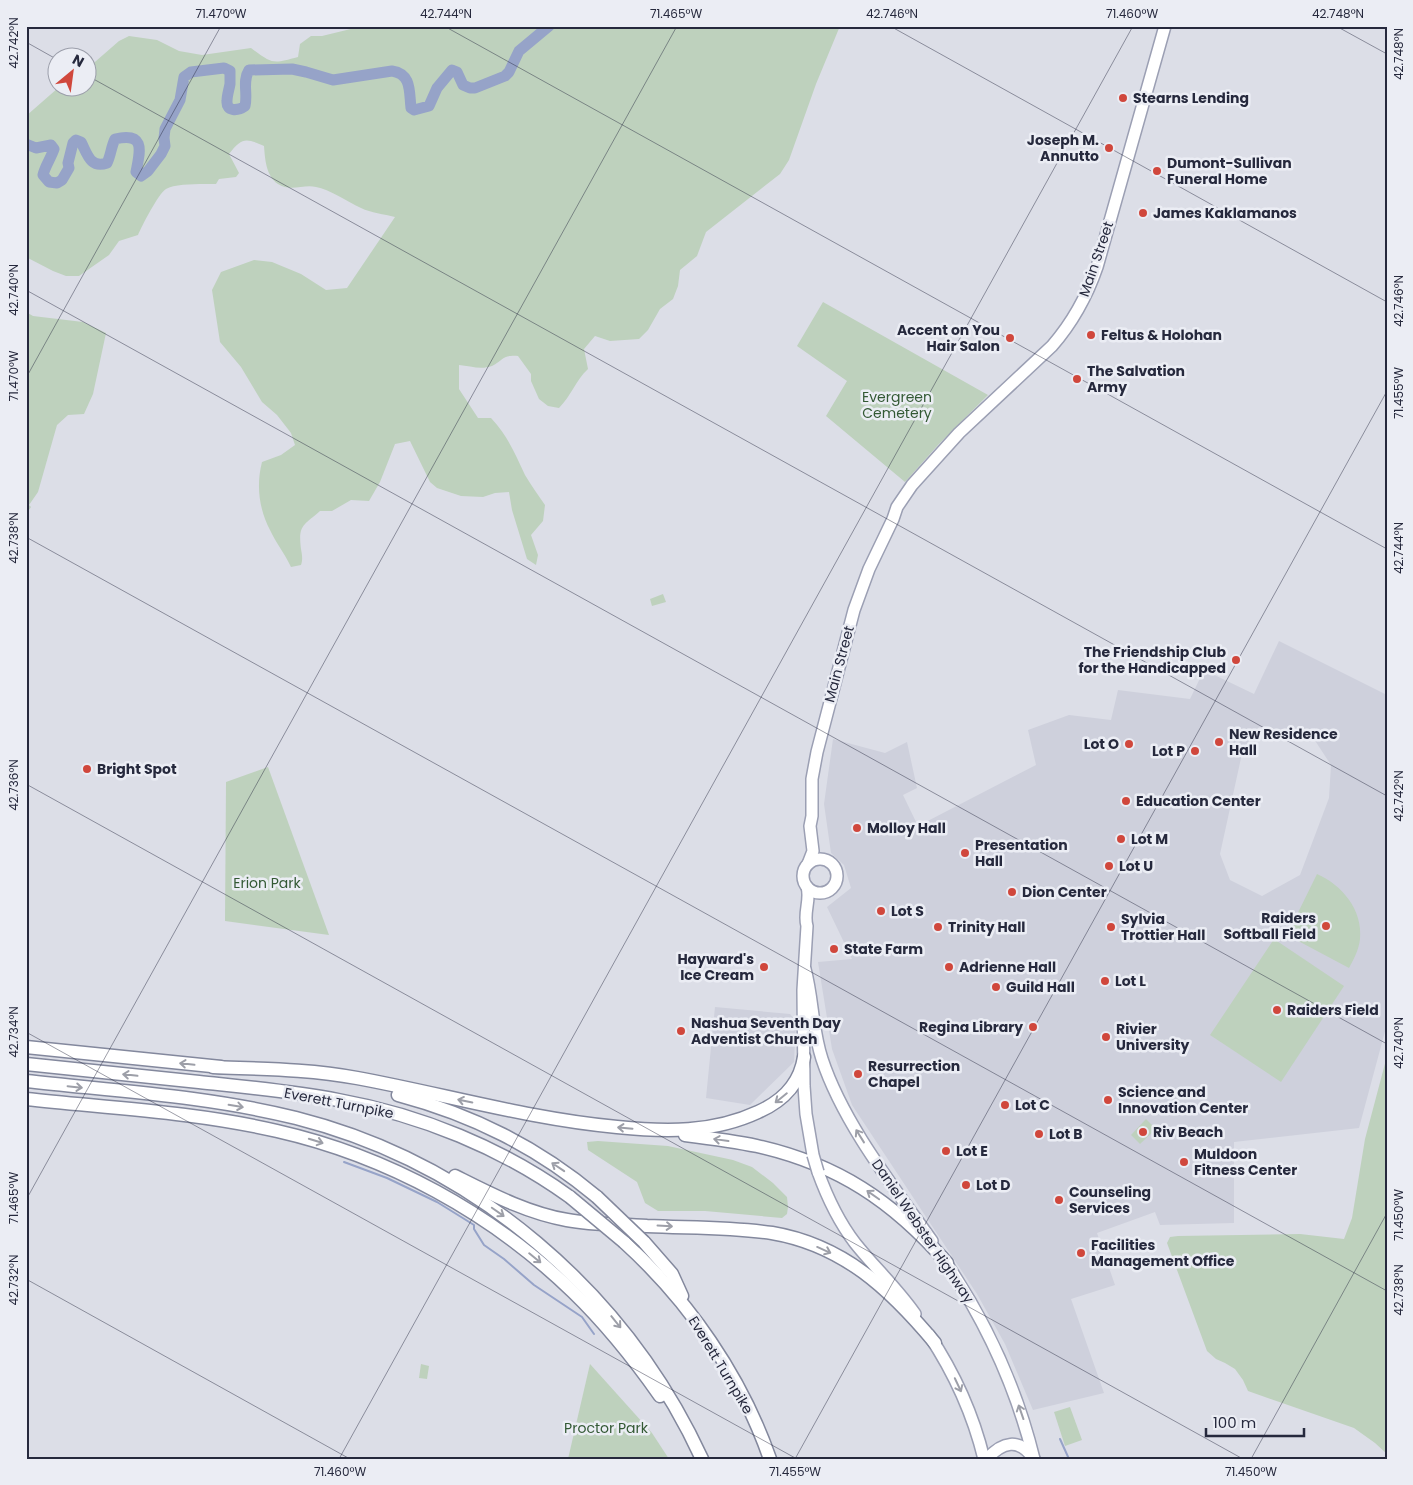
<svg xmlns="http://www.w3.org/2000/svg" width="1413" height="1485" font-family="Poppins,sans-serif">
<style>
.built{fill:#ced0dc;fill-rule:evenodd}
.green{fill:#bed1bd}
.lines{fill:none;stroke-linecap:round;stroke-linejoin:round}
.stream{stroke:#96a3c8;stroke-width:2}
.river{stroke:#96a3c8;stroke-width:11}
.major-casing{stroke:#9b9fb3;stroke-width:14}
.highway-casing{stroke:#83889d;stroke-width:15}
.major{stroke:#fff;stroke-width:11}
.highway{stroke:#fff;stroke-width:12}
.major-bridge-casing{stroke:#9b9fb3;stroke-width:14;stroke-linecap:butt}
.highway-bridge-casing{stroke:#83889d;stroke-width:15;stroke-linecap:butt}
.major-bridge{stroke:#fff;stroke-width:11}
.highway-bridge{stroke:#fff;stroke-width:12}
.oneway{stroke:#9d9fa8}
.ticks{fill:none;stroke:#26293d;stroke-width:1;stroke-opacity:0.45}
.poi-dot{fill:#d0473c;stroke:#ebedf4;stroke-width:2}
.labels{text-anchor:middle;stroke-width:5;stroke-linejoin:round;paint-order:stroke}
.poi-label{font-size:14px;font-weight:bold;fill:#26293d;stroke:#ebedf4;text-anchor:start}
.street-label{font-size:14px;fill:#26293d;stroke:#ebedf4}
.park-label{font-size:14px;fill:#335934;stroke:#ebedf4}
.neatline{fill:none;stroke:#26293d;stroke-width:2}
.ticks-label{font-size:12px;text-anchor:middle;fill:#26293d}
</style>
<rect width="100%" height="100%" fill="#dcdee7"/>
<g class="built">
<path d="M1279 641 1387 695V1024L1359 1128 1234 1142V1223L1160 1225 1155 1212 1097 1233 1115 1285 1071 1299 1104 1393 1033 1410 1005 1344 977 1294 852 1105 832 1049 818 962 852 959 827 907 851 888 844 865 831 853 824 804 833 739 885 753 907 742 917 788 903 795 918 826 1036 765 1028 730 1069 715 1111 720 1118 690 1190 699 1204 670 1254 694ZM1259 727 1310 733 1331 765 1329 798 1300 875 1262 896 1230 880 1220 854 1243 749Z"/>
<polygon points="715,1007 790,1014 796,1021 794,1062 750,1105 706,1098"/>
</g>
<g class="green">
<path d="M363 26H840L816 84 789 160 780 174 706 232 697 256 680 270 678 286 673 299 660 309 648 330 639 339 610 341 595 336 584 349 588 369C576 380 571 396 559 408L548 406 539 399 531 381V374L518 356C502 355 504 360 492 366 481 370 470 366 459 365V389L478 418H491C508 436 515 454 525 475 531 485 538 495 545 505L543 521 531 535 538 555 536 565 527 559 512 510 509 492 495 493 483 497 461 496 437 488 430 482 410 441 395 444 380 482 369 501 351 500 332 511H320C303 526 298 525 301 549 302 555 303 559 301 565L291 567C285 554 276 543 270 530 259 509 256 485 262 462L281 455 295 445 291 433 277 415 262 402 241 367 220 342 212 290 221 272 254 260 272 262 301 274 326 290 347 288 395 217C384 214 371 213 361 208 348 202 329 189 316 187 304 184 290 192 278 184 266 176 265 159 264 146 246 138 242 137 229 154L239 173 236 177 219 179 216 184C204 184 176 183 166 189 158 194 142 226 138 235L119 241 109 255 79 276H66L53 271 26 257V116L58 88H88V68L119 41 129 36 157 40 179 51 202 55 251 48C273 64 272 64 298 57L300 44 311 36H322Z"/>
<polygon points="823,302 988,395 938,445 905,482 826,416 847,381 797,346"/>
<polygon points="26,312 33,316 83,322 106,333 93,394 84,414 68,415 57,425 38,492 29,505 31,507 26,514"/>
<polygon points="663,594 666,602 652,606 650,599"/>
<polygon points="268,767 329,935 225,921 226,782"/>
<path d="M1317 874C1342 885 1363 910 1360 939 1359 949 1354 959 1349 968L1287 935Z"/>
<polygon points="1274,939 1344,986 1281,1082 1210,1035"/>
<polygon points="1387,1056 1387,1454 1375,1443 1354,1428 1248,1391 1243,1380 1235,1369 1225,1363 1216,1359 1207,1351 1167,1243 1170,1237 1178,1236 1300,1234 1344,1239 1352,1218 1365,1139"/>
<polygon points="1146,1119 1156,1129 1140,1144 1131,1135"/>
<polygon points="598,1141 668,1146 733,1160 752,1167 773,1183 787,1197 788,1207 787,1214 782,1218 705,1211 658,1211 645,1203 637,1182 588,1150 587,1142"/>
<polygon points="421,1364 429,1366 427,1379 419,1378"/>
<polygon points="590,1364 652,1433 669,1459 568,1459"/>
<polygon points="1070,1407 1082,1440 1065,1446 1054,1412"/>
</g>
<g class="lines">
<g class="stream">
<polyline points="344,1162 387,1178 437,1202 474,1225 474,1229 484,1245 504,1259 534,1285 582,1317 594,1334"/>
<polyline points="1060,1439 1069,1459"/>
</g>
<path class="river" d="M26 144 36 148 51 145 54 149C51 158 45 166 43 175L49 182 57 183 62 180 69 168 68 163 73 143 76 140 81 142C87 153 90 169 107 163 111 155 111 147 115 139 146 132 140 151 136 172L141 176 148 171 161 154 165 146 164 138 165 129 180 100 184 77 191 72 224 68 230 71C230 75 230 80 230 84 229 90 227 95 227 101 226 112 238 111 245 106 248 94 242 81 249 70L292 69 306 72 333 80 392 71C412 74 409 92 411 108L414 110 429 106 437 88 452 70 457 72 463 85 470 88H475L505 76 509 72 519 51 549 26"/>
<g class="major-casing">
<g id="major">
<circle cx="820" cy="876" r="17"/>
<path d="M808 864 813 851 810 826 812 816V779L817 752 854 610 869 569 893 519 897 507 912 485 959 433 1052 346C1072 323 1087 296 1097 267L1165 26"/>
<path d="M807 887C811 900 803 913 807 926L803 990 804 1086 806 1114 813 1155"/>
<path d="M805 969C813 998 812 1029 822 1059 843 1123 893 1186 932 1241"/>
<path d="M818 1172C827 1197 839 1222 855 1243 874 1267 897 1288 915 1314"/>
<path d="M942 1257C985 1319 1016 1386 1034 1459"/>
<path d="M929 1335C955 1374 973 1414 984 1459"/>
<path d="M987 1459C1002 1442 1019 1437 1034 1459"/>
</g>
</g>
<g class="highway-casing">
<g id="highway">
<polyline points="26,1047 221,1067"/>
<path d="M26 1064C84 1070 142 1076 199 1082 246 1087 292 1091 338 1100 421 1115 502 1148 570 1197"/>
<path d="M213 1067C261 1069 309 1069 357 1078 444 1094 529 1119 617 1127 665 1132 713 1133 758 1112 783 1101 800 1084 804 1057"/>
<path d="M26 1081C116 1091 208 1096 296 1118 474 1163 625 1292 702 1459"/>
<path d="M398 1095C473 1115 537 1147 597 1197"/>
<path d="M26 1099C109 1108 196 1112 277 1131 387 1156 492 1213 573 1292 605 1323 634 1359 660 1396"/>
<path d="M685 1135C709 1138 733 1141 757 1146 837 1164 893 1201 947 1263"/>
<path d="M455 1176C491 1194 527 1213 567 1220 593 1225 620 1224 647 1226 688 1228 731 1227 772 1233 843 1245 890 1289 935 1343"/>
<path d="M624 1242C689 1301 741 1376 770 1459"/>
<polyline points="644,1242 672,1274 682,1296"/>
</g>
</g>
<use href="#major" class="major"/>
<use href="#highway" class="highway"/>
<g class="major-bridge-casing">
<polyline id="major-bridge" points="813,1155 818,1172"/>
</g>
<g class="highway-bridge-casing">
<g id="highway-bridge">
<polyline points="570,1197 624,1242"/>
<polyline points="597,1197 644,1242"/>
</g>
</g>
<use href="#major-bridge" class="major-bridge"/>
<use href="#highway-bridge" class="highway-bridge"/>
</g>
<defs><path id="oneway-shaft" d="M-6 0H5M1.5-3L5.5 0L1.5 3" fill="none" stroke-width="1.6" stroke-linecap="round" stroke-linejoin="round" transform="scale(1.25)"/></defs>
<g class="oneway">
<use href="#oneway-shaft" transform="translate(187 1064) rotate(-174)"/>
<use href="#oneway-shaft" transform="translate(130 1075) rotate(-174)"/>
<use href="#oneway-shaft" transform="translate(75 1087) rotate(6)"/>
<use href="#oneway-shaft" transform="translate(781 1098) rotate(141)"/>
<use href="#oneway-shaft" transform="translate(465 1101) rotate(-168)"/>
<use href="#oneway-shaft" transform="translate(236 1106) rotate(9)"/>
<use href="#oneway-shaft" transform="translate(625 1128) rotate(-175)"/>
<use href="#oneway-shaft" transform="translate(860 1136) rotate(-122)"/>
<use href="#oneway-shaft" transform="translate(721 1140) rotate(-172)"/>
<use href="#oneway-shaft" transform="translate(316 1141) rotate(17)"/>
<use href="#oneway-shaft" transform="translate(558 1167) rotate(-146)"/>
<use href="#oneway-shaft" transform="translate(873 1195) rotate(-145)"/>
<use href="#oneway-shaft" transform="translate(498 1212) rotate(35)"/>
<use href="#oneway-shaft" transform="translate(665 1226) rotate(3)"/>
<use href="#oneway-shaft" transform="translate(824 1250) rotate(24)"/>
<use href="#oneway-shaft" transform="translate(535 1258) rotate(39)"/>
<use href="#oneway-shaft" transform="translate(616 1322) rotate(51)"/>
<use href="#oneway-shaft" transform="translate(958 1385) rotate(65)"/>
<use href="#oneway-shaft" transform="translate(1021 1412) rotate(-109)"/>
</g>
<path class="ticks" d="M444 26 1387 549M890 26 1387 302M1336 26 1387 54M26 42 58 60M88 76 1387 796M26 290 1387 1044M26 378 221 26M26 537 1387 1291M26 784 1243 1459M26 1032 797 1459M26 1200 677 26M26 1279 350 1459M339 1459 1133 26M795 1459 1387 391M1251 1459 1387 1213"/>
<g class="poi-dot">
<circle cx="1123" cy="98" r="5"/>
<circle cx="1109" cy="148" r="5"/>
<circle cx="1157" cy="171" r="5"/>
<circle cx="1143" cy="213" r="5"/>
<circle cx="1091" cy="335" r="5"/>
<circle cx="1010" cy="338" r="5"/>
<circle cx="1077" cy="379" r="5"/>
<circle cx="1236" cy="660" r="5"/>
<circle cx="1219" cy="742" r="5"/>
<circle cx="1129" cy="744" r="5"/>
<circle cx="1195" cy="751" r="5"/>
<circle cx="87" cy="769" r="5"/>
<circle cx="1126" cy="801" r="5"/>
<circle cx="857" cy="828" r="5"/>
<circle cx="1121" cy="839" r="5"/>
<circle cx="965" cy="853" r="5"/>
<circle cx="1109" cy="866" r="5"/>
<circle cx="1012" cy="892" r="5"/>
<circle cx="881" cy="911" r="5"/>
<circle cx="1326" cy="926" r="5"/>
<circle cx="938" cy="927" r="5"/>
<circle cx="1111" cy="927" r="5"/>
<circle cx="834" cy="949" r="5"/>
<circle cx="764" cy="967" r="5"/>
<circle cx="949" cy="967" r="5"/>
<circle cx="1105" cy="981" r="5"/>
<circle cx="996" cy="987" r="5"/>
<circle cx="1277" cy="1010" r="5"/>
<circle cx="1033" cy="1027" r="5"/>
<circle cx="681" cy="1031" r="5"/>
<circle cx="1106" cy="1037" r="5"/>
<circle cx="858" cy="1074" r="5"/>
<circle cx="1108" cy="1100" r="5"/>
<circle cx="1005" cy="1105" r="5"/>
<circle cx="1143" cy="1132" r="5"/>
<circle cx="1039" cy="1134" r="5"/>
<circle cx="946" cy="1151" r="5"/>
<circle cx="1184" cy="1162" r="5"/>
<circle cx="966" cy="1185" r="5"/>
<circle cx="1059" cy="1200" r="5"/>
<circle cx="1081" cy="1253" r="5"/>
</g>
<g class="labels">
<g class="poi-label">
<text x="1133" y="103">Stearns Lending</text>
<text x="1099" y="145" text-anchor="end">Joseph M.<tspan x="1099" dy="16">Annutto</tspan></text>
<text x="1167" y="168">Dumont-Sullivan<tspan x="1167" dy="16">Funeral Home</tspan></text>
<text x="1153" y="218">James Kaklamanos</text>
<text x="1000" y="335" text-anchor="end">Accent on You<tspan x="1000" dy="16">Hair Salon</tspan></text>
<text x="1101" y="340">Feltus &amp; Holohan</text>
<text x="1087" y="376">The Salvation<tspan x="1087" dy="16">Army</tspan></text>
<text x="1226" y="657" text-anchor="end">The Friendship Club<tspan x="1226" dy="16">for the Handicapped</tspan></text>
<text x="1229" y="739">New Residence<tspan x="1229" dy="16">Hall</tspan></text>
<text x="1119" y="749" text-anchor="end">Lot O</text>
<text x="1185" y="756" text-anchor="end">Lot P</text>
<text x="97" y="774">Bright Spot</text>
<text x="1136" y="806">Education Center</text>
<text x="867" y="833">Molloy Hall</text>
<text x="1131" y="844">Lot M</text>
<text x="975" y="850">Presentation<tspan x="975" dy="16">Hall</tspan></text>
<text x="1119" y="871">Lot U</text>
<text x="1022" y="897">Dion Center</text>
<text x="891" y="916">Lot S</text>
<text x="1316" y="923" text-anchor="end">Raiders<tspan x="1316" dy="16">Softball Field</tspan></text>
<text x="1121" y="924">Sylvia<tspan x="1121" dy="16">Trottier Hall</tspan></text>
<text x="948" y="932">Trinity Hall</text>
<text x="844" y="954">State Farm</text>
<text x="754" y="964" text-anchor="end">Hayward's<tspan x="754" dy="16">Ice Cream</tspan></text>
<text x="959" y="972">Adrienne Hall</text>
<text x="1115" y="986">Lot L</text>
<text x="1006" y="992">Guild Hall</text>
<text x="1287" y="1015">Raiders Field</text>
<text x="691" y="1028">Nashua Seventh Day<tspan x="691" dy="16">Adventist Church</tspan></text>
<text x="1023" y="1032" text-anchor="end">Regina Library</text>
<text x="1116" y="1034">Rivier<tspan x="1116" dy="16">University</tspan></text>
<text x="868" y="1071">Resurrection<tspan x="868" dy="16">Chapel</tspan></text>
<text x="1118" y="1097">Science and<tspan x="1118" dy="16">Innovation Center</tspan></text>
<text x="1015" y="1110">Lot C</text>
<text x="1153" y="1137">Riv Beach</text>
<text x="1049" y="1139">Lot B</text>
<text x="956" y="1156">Lot E</text>
<text x="1194" y="1159">Muldoon<tspan x="1194" dy="16">Fitness Center</tspan></text>
<text x="976" y="1190">Lot D</text>
<text x="1069" y="1197">Counseling<tspan x="1069" dy="16">Services</tspan></text>
<text x="1091" y="1250">Facilities<tspan x="1091" dy="16">Management Office</tspan></text>
</g>
<g class="street-label">
<text transform="translate(1096 259) rotate(-71)" y="5">Main Street</text>
<text transform="translate(839 664) rotate(-75)" y="5">Main Street</text>
<text transform="translate(339 1103) rotate(11)" y="5">Everett Turnpike</text>
<text transform="translate(923 1231) rotate(56)" y="5">Daniel Webster Highway</text>
<text transform="translate(721 1365) rotate(59)" y="5">Everett Turnpike</text>
</g>
<g class="park-label">
<text x="897" y="402">Evergreen<tspan x="897" dy="16">Cemetery</tspan></text>
<text x="267" y="888">Erion Park</text>
<text x="606" y="1433">Proctor Park</text>
</g>
</g>
<rect width="1413" height="1485" fill="none" stroke="#ebedf4" stroke-width="55"/>
<g transform="translate(72 72) rotate(29)"><circle r="24" fill="#ebedf4" stroke="#9c9fab"/>
<path d="M0-4L9 19L0 12L-9 19Z" fill="#d0473c"/>
<text y="-8" font-size="14" font-weight="bold" text-anchor="middle" fill="#26293d">N</text>
</g>
<path d="M1206 1428v8h98v-8" fill="none" stroke="#26293d" stroke-width="2.5"/>
<text x="1213" y="1428" font-size="15" fill="#26293d" stroke="#ebedf4" stroke-width="4" paint-order="stroke">100 m</text>
<rect x="28" y="28" width="1358" height="1430" class="neatline"/>
<g class="ticks-label">
<text x="221" y="18">71.470°W</text>
<text x="446" y="18">42.744°N</text>
<text x="676" y="18">71.465°W</text>
<text x="892" y="18">42.746°N</text>
<text x="1132" y="18">71.460°W</text>
<text x="1338" y="18">42.748°N</text>
<text transform="translate(14 43) rotate(-90)" y="4">42.742°N</text>
<text transform="translate(1399 54) rotate(-90)" y="4">42.748°N</text>
<text transform="translate(14 290) rotate(-90)" y="4">42.740°N</text>
<text transform="translate(1399 301) rotate(-90)" y="4">42.746°N</text>
<text transform="translate(14 376) rotate(-90)" y="4">71.470°W</text>
<text transform="translate(1399 393) rotate(-90)" y="4">71.455°W</text>
<text transform="translate(14 538) rotate(-90)" y="4">42.738°N</text>
<text transform="translate(1399 548) rotate(-90)" y="4">42.744°N</text>
<text transform="translate(14 785) rotate(-90)" y="4">42.736°N</text>
<text transform="translate(1399 796) rotate(-90)" y="4">42.742°N</text>
<text transform="translate(14 1032) rotate(-90)" y="4">42.734°N</text>
<text transform="translate(1399 1043) rotate(-90)" y="4">42.740°N</text>
<text transform="translate(14 1198) rotate(-90)" y="4">71.465°W</text>
<text transform="translate(1399 1215) rotate(-90)" y="4">71.450°W</text>
<text transform="translate(14 1280) rotate(-90)" y="4">42.732°N</text>
<text transform="translate(1399 1290) rotate(-90)" y="4">42.738°N</text>
<text x="340" y="1476">71.460°W</text>
<text x="795" y="1476">71.455°W</text>
<text x="1251" y="1476">71.450°W</text>
</g>
</svg>
